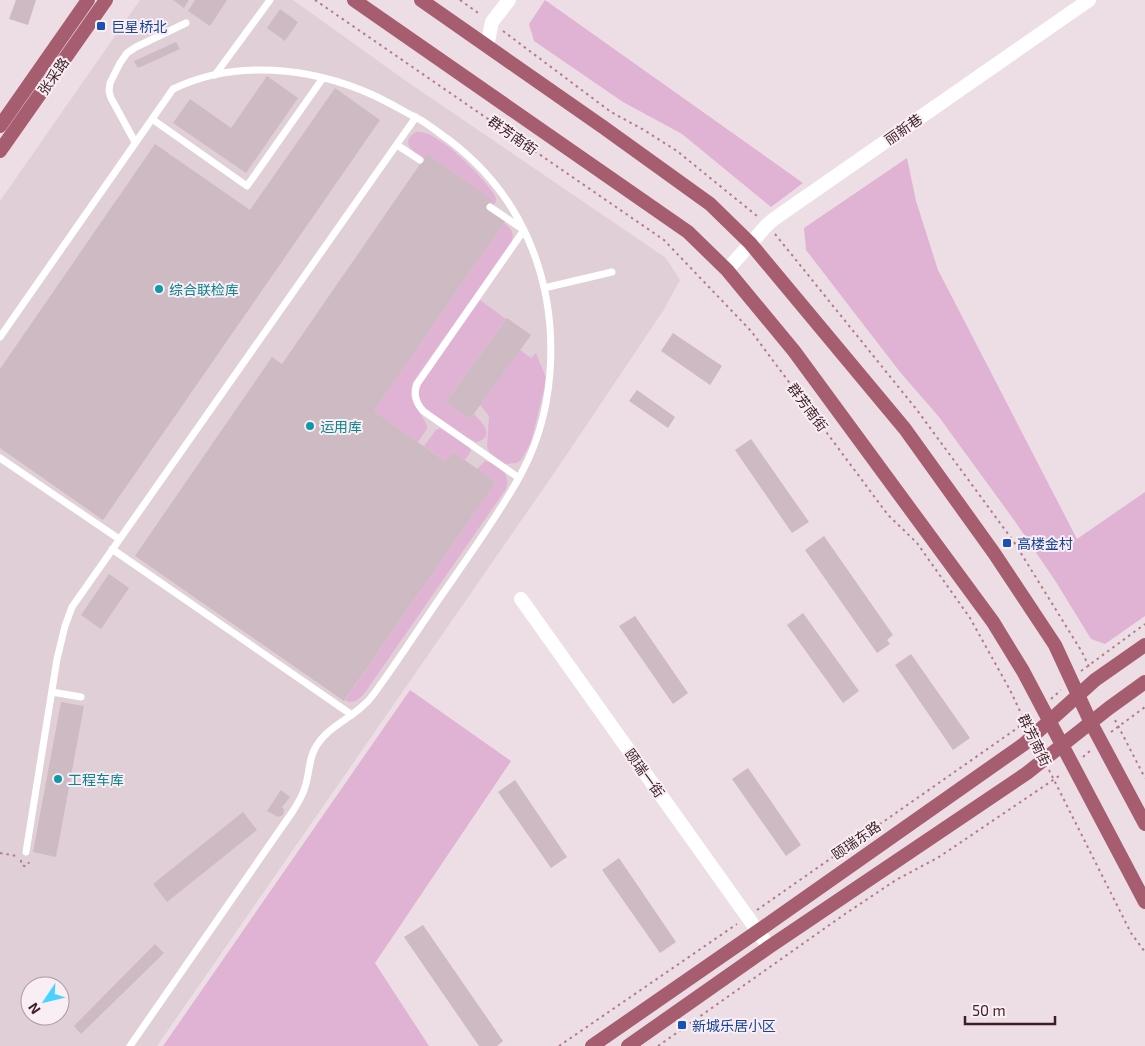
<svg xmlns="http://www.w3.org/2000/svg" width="1145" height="1046" font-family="'Exo 2','Noto Sans SC',sans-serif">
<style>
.built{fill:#e0cfd6;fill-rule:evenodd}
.green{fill:#e0b3d4}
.building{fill:#cdbac2}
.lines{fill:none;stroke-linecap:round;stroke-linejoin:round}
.path{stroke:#b37a8c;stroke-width:2;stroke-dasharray:2.5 4;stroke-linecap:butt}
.service{stroke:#fff;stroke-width:7}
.minor{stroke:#fff;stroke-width:14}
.tertiary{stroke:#fff;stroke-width:14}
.primary{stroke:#a75d70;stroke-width:14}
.transit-dot{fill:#1a4fb4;stroke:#f8eef3;stroke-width:2}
.culture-dot{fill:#0f9aa8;stroke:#f8eef3;stroke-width:2}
.labels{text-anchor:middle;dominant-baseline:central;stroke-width:4;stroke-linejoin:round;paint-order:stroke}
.transit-label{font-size:14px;fill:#164399;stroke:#f8eef3;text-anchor:start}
.street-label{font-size:14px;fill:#3d1d26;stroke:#f8eef3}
.culture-label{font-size:14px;fill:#0d838f;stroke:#f8eef3;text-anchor:start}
</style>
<rect width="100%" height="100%" fill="#ecdee4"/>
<path class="built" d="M140,0H293L406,81L666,258L680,280L663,311L559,466L157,1046H0V201ZM30,986H60V1016H30Z"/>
<path class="green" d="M545,0L803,183L771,207L682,134L623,102L534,41L529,24Z
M416,132C437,129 483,177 494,194C497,199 497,203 492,206L490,205L493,200L428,155L424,159C413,152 399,142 416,132Z
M907,158L916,201L938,270L1077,539L1145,492V616L1105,644L1091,639L1056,582L1014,520L939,417L900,372L806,250L804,228Z
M504,223C512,228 515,234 511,243L413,382C406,404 421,408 427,426V429L418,442L374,411Z
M480,300L506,319L446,402L470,419L474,414C482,422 496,436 477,442C466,439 425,411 420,401C417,393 420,386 424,379Z
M520,350L531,358L536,353L546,378L544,389L531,442L521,460L516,463L505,464L494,457L490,453L487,447L489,416L480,405Z
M440,428L470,448L471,451L465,460L453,452L446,462L424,446L436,430Z
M485,461C498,463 512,475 506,489L366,691C360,698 354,706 345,700L496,482L477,469Z
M410,690L511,761L375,963L429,1046H163Z"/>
<path class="building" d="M16,0H36L28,25L9,19Z
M173,0H189L184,8Z
M195,0H227L210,26L188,11Z
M280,9L298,22L285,41L267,28Z
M176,42L180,49L138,68L134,61Z
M267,76L298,98L246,173L173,123L190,99L231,128Z
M335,88L380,120L103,520L0,448V369L155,144L250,210Z
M427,154L493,200L488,208L506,220L374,411L446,462L453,452L496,482L344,701L135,556L272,357L282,364Z
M507,318L531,335L470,419L446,402Z
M673,333L722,366L710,385L661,351Z
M637,390L675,417L668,428L629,401Z
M751,439L809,522L792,533L735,450Z
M824,536L893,635L887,640L890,644L877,653L805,550Z
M109,574L129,588L101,629L81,615Z
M803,613L859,691L843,703L787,625Z
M635,616L688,693L673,704L619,626Z
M911,654L970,738L953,750L895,665Z
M61,702L84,706L56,857L33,852Z
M748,768L801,845L786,856L732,779Z
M515,780L567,857L551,868L498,792Z
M281,790L290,797L282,807L284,810L283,815L278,817L267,811Z
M243,812L257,830L167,902L153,884Z
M619,858L676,942L660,953L602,870Z
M423,925L503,1041L497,1046H479L404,937Z
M155,944L164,953L81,1034L74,1026Z"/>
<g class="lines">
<path class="path" d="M315,0L664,240L751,331L888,515L917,543L970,618L1010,690L1027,726
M460,0L481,15
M503,31L611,112L644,130L677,151L757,216
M775,234L917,410L1014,542L1082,652L1090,669
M1081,671L1145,624
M1051,699L1061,690
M1115,720L1145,778
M1111,732L1145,707
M1083,757L1091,750
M1049,770L1131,933L1145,952
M0,853L17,856
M21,860V864L24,866L28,865L29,862
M757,910L1016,729L1033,715
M559,1046L737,924
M658,1046L845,914L896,880L939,857L1062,774"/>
<path class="service" d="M215,75L270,0
M152,119L247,186L323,78
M135,142L111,98L109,91L110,83L120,63L127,53L136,47L186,23
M397,145L420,160
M490,207L524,230L417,384C413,394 416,403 423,411L519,478
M544,288L612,272
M0,337L173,89C235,59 311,67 373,95C386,101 398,108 411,115C421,119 430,126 438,132C477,159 509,195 528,239C560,311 559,404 521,474C501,511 476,545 453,579C426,617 401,657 373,695C358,716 330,724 317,745C308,758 310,773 305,787C303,795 298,803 293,811L130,1046
M0,458L119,539
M112,549L352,715
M52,692L81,697
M26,852L57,659L65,626L72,607L416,117"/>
<path class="minor" d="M521,599L769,947"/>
<path class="tertiary" d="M487,46L492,22L509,0
M727,270L767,225L774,219L1089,0"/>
<path class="primary" d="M354,0L688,232L727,270L794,351L993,622L1023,671L1145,902
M421,0L603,127L710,204L750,243L905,429L994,553L1055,645L1091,723L1145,824
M0,126L88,0
M0,151L106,0
M592,1046L758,931L1024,744L1095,680L1145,645
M628,1046L769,947L1027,773L1109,708L1145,682"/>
</g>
<g class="transit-dot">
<rect x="96" y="21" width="10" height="10" rx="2.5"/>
<rect x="1002" y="538" width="10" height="10" rx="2.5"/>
<rect x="677" y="1020" width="10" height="10" rx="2.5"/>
</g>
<g class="culture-dot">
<circle cx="159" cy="289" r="5"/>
<circle cx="310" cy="426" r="5"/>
<circle cx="58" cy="779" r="5"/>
</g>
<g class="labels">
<g class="transit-label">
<text x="111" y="26">巨星桥北</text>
<text x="1017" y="543">高楼金村</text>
<text x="692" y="1025">新城乐居小区</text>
</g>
<g class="street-label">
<text transform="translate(53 76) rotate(-55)">张采路</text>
<text transform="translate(903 129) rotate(-35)">丽新巷</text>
<text transform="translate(513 135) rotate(35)">群芳南街</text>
<text transform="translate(808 407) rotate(53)">群芳南街</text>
<text transform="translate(1035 740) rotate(64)">群芳南街</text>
<text transform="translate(645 773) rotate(54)">颐瑞一街</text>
<text transform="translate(856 840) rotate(-35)">颐瑞东路</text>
</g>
<g class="culture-label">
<text x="169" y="289">综合联检库</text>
<text x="320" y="426">运用库</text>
<text x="68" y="779">工程车库</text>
</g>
</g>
<g transform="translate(45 1001) rotate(235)"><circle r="24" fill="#f8eef3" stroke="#ad9aa1"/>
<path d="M0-4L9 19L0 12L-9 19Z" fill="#48d3ff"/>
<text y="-8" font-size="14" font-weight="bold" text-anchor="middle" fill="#3d1d26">N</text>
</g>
<path d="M965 1016v8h90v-8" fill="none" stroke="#3d1d26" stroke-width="2.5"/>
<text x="972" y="1016" font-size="15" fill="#3d1d26" stroke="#f8eef3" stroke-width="4" paint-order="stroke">50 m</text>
</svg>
